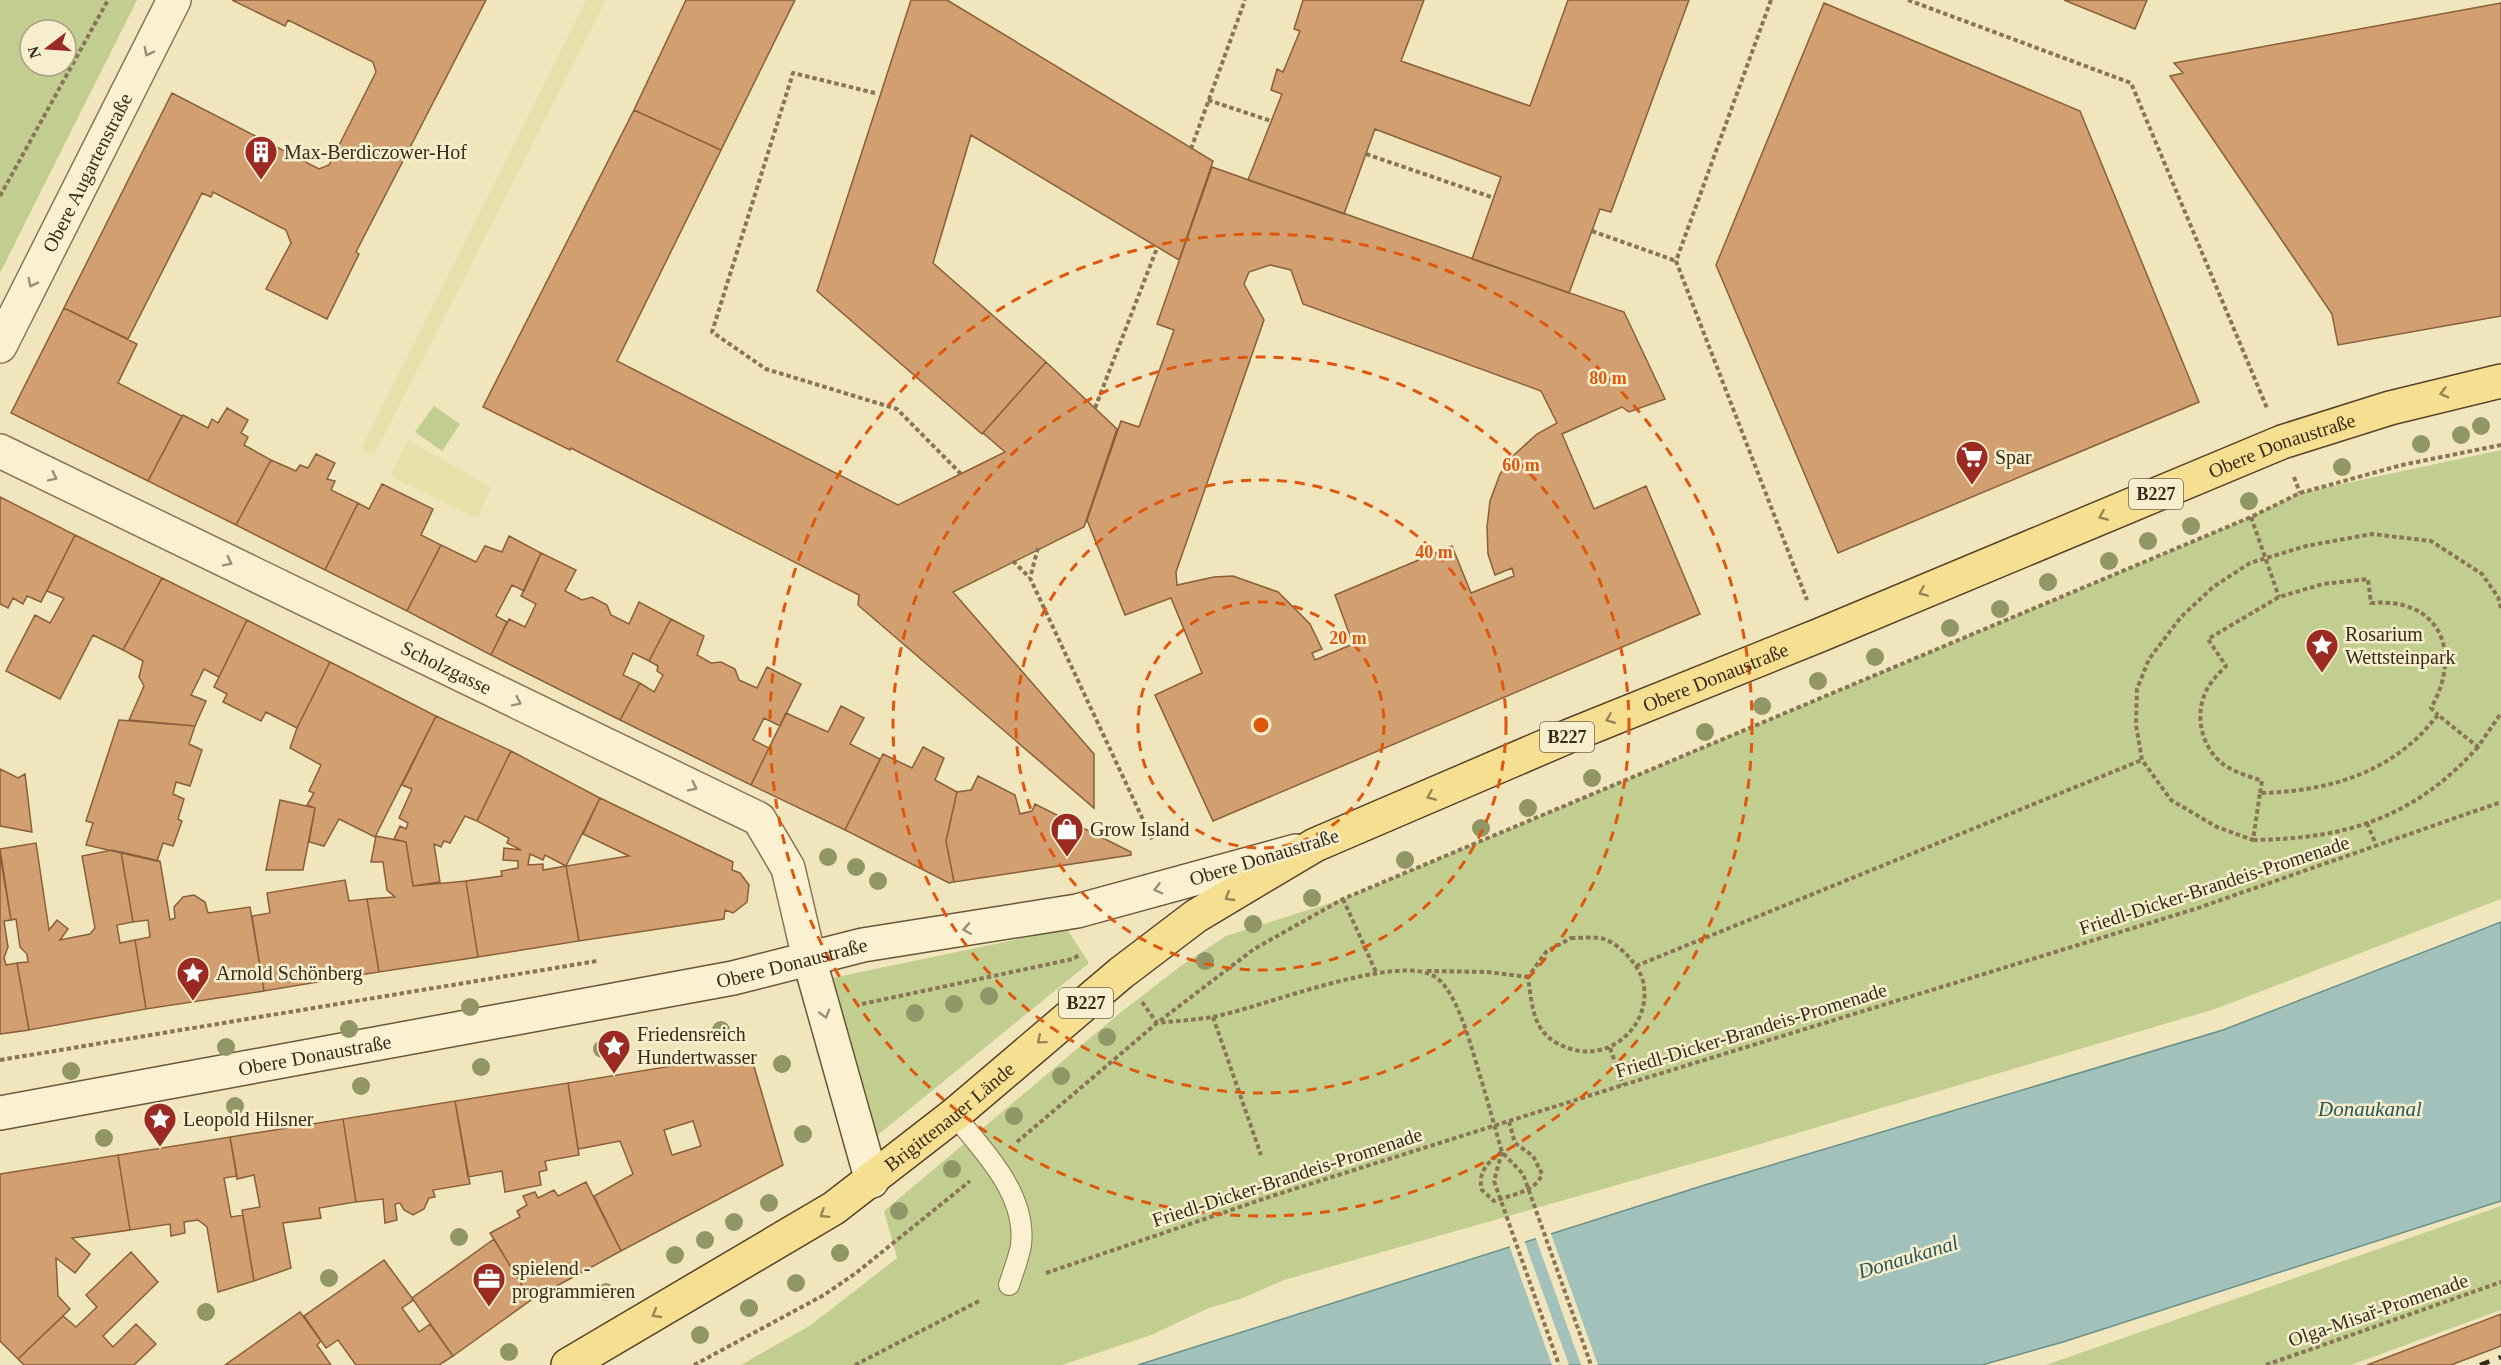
<svg xmlns="http://www.w3.org/2000/svg" width="2501" height="1365" font-family="'Times New Roman',serif">
<style>
.farmland{fill:#e6e1aa}
.green{fill:#c2ce90;fill-rule:evenodd}
.water{fill:#a1c1ba;stroke:#688f88;stroke-width:1.5}
.pier{fill:#f0e5bd}
.building{fill:#d19f70;stroke:#895f3a;stroke-width:1.5;fill-rule:evenodd}
.lines{fill:none;stroke-linecap:round;stroke-linejoin:round}
.service-casing{stroke:#897455;stroke-width:22}
.minor-casing{stroke:#897455;stroke-width:36}
.secondary-casing{stroke:#6a5539;stroke-width:36}
.primary-casing{stroke:#56422a;stroke-width:36}
.path{stroke:#897455;stroke-width:4;stroke-dasharray:4.5 3;stroke-linecap:butt}
.service{stroke:#fbf1d0;stroke-width:20}
.minor{stroke:#fbf1d0;stroke-width:33}
.secondary{stroke:#fbf1d0;stroke-width:33}
.primary{stroke:#f7df91;stroke-width:33}
.rail{stroke:#372b1b;stroke-width:4.5;stroke-dasharray:10 10;stroke-linecap:butt}
.path-bridge{stroke:#897455;stroke-width:4;stroke-dasharray:4.5 3;stroke-linecap:butt}
.tree{fill:#919667}
.oneway{stroke:#998e76}
.oneway2{stroke:#978556}
.ring{fill:none;stroke:#df570d;stroke-width:3;stroke-dasharray:10 8}
.labels{text-anchor:middle;dominant-baseline:central;stroke-width:5;stroke-linejoin:round;paint-order:stroke}
.shield{fill:#f7eecd;stroke:#716650;stroke-width:1.5}
.shield-label{font-size:18px;font-weight:bold;fill:#372b1b}
.poi-label{font-size:20px;fill:#372b1b;stroke:#f7eecd;text-anchor:start}
.street-label{font-size:20px;fill:#372b1b;stroke:#f7eecd}
.water-label{font-size:21px;font-style:italic;fill:#295758;stroke:#f7eecd}
.centre{fill:#df570d;stroke:#f7eecd;stroke-width:3}
.ring-label{font-size:18px;text-anchor:middle;font-weight:bold;fill:#df570d;stroke:#f7eecd;stroke-width:5;stroke-linejoin:round;paint-order:stroke}
</style>
<rect width="100%" height="100%" fill="#f0e5bd"/>
<path class="farmland" d="M586,0H606L374,455L361,449Z
M408,440L491,487L478,519L390,476Z"/>
<path class="green" d="M0,0H137L0,273ZM30,30H66V66H30Z
M434,406L460,424L442,451L415,432Z
M2501,450V899L2215,1009L1750,1147L1284,1280L1243,1298L1209,1308L1151,1335L1062,1365H741L811,1325L897,1258L884,1211L1120,1013L1182,965L1226,936L1343,899L2251,517L2300,493Z
M1067,929L1089,963L874,1138L827,979Z
M2501,1206V1310L2351,1365H2046Z"/>
<path class="water" d="M2501,922V1201L2063,1342L1982,1365H1138L1708,1184L2223,1030Z"/>
<path class="pier" d="M1550,1231L1598,1365H1581L1535,1236Z
M1524,1240L1569,1365H1552L1509,1245Z"/>
<path class="building" d="M232,0H486L356,252L359,254L327,319L266,289L291,243L286,230L213,192L211,197L202,193L128,339L64,308L172,93L319,169L329,165L376,72L373,62L288,20L285,26Z
M686,0H795L721,150L634,110Z
M911,0H947L1213,161L1179,260L971,135L933,263L1046,362L982,434L817,291Z
M1303,0H1424L1401,61L1530,106L1568,0H1689L1611,212L1600,209L1569,293L1472,259L1501,177L1375,129L1344,214L1248,180L1282,94L1271,90L1277,69L1283,72L1300,31L1294,29Z
M2064,0H2147L2135,29Z
M1824,3L2080,111L2199,402L1838,553L1716,265Z
M2501,3V316L2338,345L2332,314L2170,76L2183,73L2174,63Z
M634,110L721,150L617,361L898,505L1005,452L983,433L1046,362L1117,429L1084,527L953,592L1094,754V808L858,605L859,595L571,448L570,450L483,407Z
M1212,167L1624,312L1665,399L1629,412L1622,407L1562,434L1594,509L1646,486L1700,614L1213,821L1155,695L1202,673L1171,598L1125,615L1087,520L1121,421L1139,427L1174,330L1157,324ZM1270,265L1291,270L1303,304L1541,391L1557,423L1537,434L1514,455L1500,474L1490,501L1487,527L1488,554L1495,575L1512,568L1514,576L1471,593L1452,546L1335,595L1353,644L1315,660L1312,653L1322,649L1310,624L1278,592L1233,576L1214,577L1177,585L1176,572L1264,320L1244,284L1249,272Z
M64,308L137,344L118,383L182,416L148,481L11,413Z
M227,408L248,420L241,433L248,437L244,445L271,460L236,525L148,481L183,415L208,428L212,419L218,423Z
M316,454L335,463L327,479L335,481L331,490L358,503L325,570L236,525L271,460L296,471L300,465L308,468Z
M382,484L433,509L421,535L441,545L407,611L325,570L358,503L369,509Z
M0,497L75,535L41,602L27,596L23,604L13,598L8,608L0,604Z
M75,535L162,578L123,650L93,635L60,699L6,671L35,615L50,623L64,598L47,591Z
M509,536L541,553L524,591L512,585L496,616L507,622L491,655L407,611L441,545L476,562L485,546L502,552Z
M541,553L576,570L565,591L582,600L592,597L607,605L611,615L629,624L639,602L671,619L649,661L633,653L623,675L640,683L620,720L491,655L509,619L525,627L536,604L521,596Z
M162,578L247,620L219,677L204,669L191,695L206,701L195,726L129,720L144,686L139,677L143,661L123,650Z
M671,619L704,636L697,655L711,663L721,662L735,669L739,680L757,688L767,667L801,684L780,726L764,718L753,740L769,748L751,785L620,720L640,683L654,692L663,675L657,671L658,666L649,661Z
M247,620L330,662L297,728L266,712L261,721L223,702L227,694L214,687Z
M330,662L436,716L375,837L339,819L324,846L309,842L315,808L307,805L314,793L309,791L321,765L290,748L297,728Z
M841,706L864,718L850,744L880,759L845,830L751,785L786,713L828,732Z
M436,716L511,751L477,821L465,816L450,843L444,841L441,847L434,844L440,882L413,886L406,842L394,839L400,826L406,829L408,823L399,818L412,789L402,785Z
M119,720L195,726L189,744L202,750L190,786L176,782L173,794L184,799L178,819L182,821L173,846L163,843L157,861L86,845L93,823L86,821Z
M923,747L944,758L935,780L957,792L946,841L954,882L949,883L845,830L883,754L912,768Z
M511,751L600,798L566,866L579,941L478,957L466,881L502,876L501,871L518,868V861L503,860L504,848L521,850L507,843L509,838L477,821ZM530,854L543,860L545,855L566,866L543,870V864L528,865Z
M0,769L18,778L25,774L32,832L0,826Z
M978,776L1015,795L1020,814L1032,811L1035,804L1131,852V855L954,882L946,841L957,792L971,790Z
M600,798L733,862L732,870L740,873L749,885L747,902L733,913L725,910L724,919L579,941L566,866L629,856L583,834Z
M280,800L315,808L303,870H266Z
M376,836L406,842L413,886L466,881L478,957L379,972L367,899L395,897L387,890L383,862H371Z
M36,843L49,930L57,920L68,929L60,940L90,934L95,928L82,856L112,850L121,852L133,922L117,925L120,943L135,940L146,1009L29,1030L17,963L28,962L27,954L20,947L16,919L11,920L0,849Z
M121,852L160,861L170,920L175,918L174,907L183,897L194,895L205,902L208,913L250,907L264,991L146,1009L135,940L150,937L148,920L133,922Z
M0,855L11,920L4,921L8,947L4,958L6,965L17,963L29,1030L0,1034Z
M345,880L349,901L367,899L379,972L264,991L252,916L270,913L267,893Z
M750,1053L783,1165L621,1251L594,1196L633,1174L620,1141L578,1149L568,1083ZM693,1121L701,1146L672,1155L664,1130Z
M568,1083L579,1155L545,1161L547,1170L539,1172L541,1185L505,1192L502,1171L468,1177L455,1101Z
M455,1101L470,1184L433,1190L435,1197L429,1198L424,1209L413,1215L404,1210L400,1203L395,1204L397,1220L385,1223L383,1199L356,1202L343,1119Z
M343,1119L356,1202L319,1208L321,1218L283,1223L291,1268L254,1281L242,1210L260,1207L254,1175L237,1179L230,1137Z
M230,1137L237,1176L224,1178L231,1217L243,1215L254,1281L218,1292L207,1227L198,1220L184,1222L185,1233L171,1236L170,1224L130,1230L118,1155Z
M118,1155L130,1230L72,1238L90,1254L75,1273L56,1258L58,1296L70,1309L18,1359L0,1341V1174Z
M586,1182L621,1251L531,1300L490,1233L520,1217L517,1211L527,1205L523,1196L535,1192L538,1198L554,1190L558,1196Z
M494,1239L531,1300L453,1356L412,1298Z
M131,1252L158,1282L103,1336L113,1347L136,1324L156,1344L134,1365H24L18,1359L63,1316L76,1327L97,1307L86,1295Z
M384,1260L412,1298V1301L402,1308L419,1332L430,1324L453,1356L439,1365H356L338,1340L326,1348L304,1316Z
M300,1312L321,1341L317,1345L331,1365H225Z
M2501,1314V1346L2451,1365H2367Z"/>
<g class="lines">
<g class="service-casing">
<path id="service" d="M954,1115C983,1150 1027,1194 1021,1245C1019,1258 1013,1272 1009,1285"/>
</g>
<g class="minor-casing">
<g id="minor">
<path id="s1" d="M0,346L174,0"/>
<path id="s2" d="M0,451L759,819L788,868L809,958"/>
</g>
</g>
<g class="secondary-casing">
<g id="secondary">
<path d="M809,958L872,1181"/>
<path id="s3" d="M0,1113L733,978L863,945L1077,911L1296,851"/>
</g>
</g>
<g class="primary-casing">
<g id="primary">
<path id="s4" d="M568,1365L834,1208L954,1115L1121,973L1196,916L1315,845L1569,736L1820,635L2282,442L2390,408L2501,381"/>
</g>
</g>
<path class="path" d="M1771,0L1676,261L1807,600
M1908,0L2131,83L2267,408
M875,93L793,73L712,332L766,369L897,409L961,474
M1208,100L1271,121
M1191,149L1245,0
M1366,154L1494,198
M0,196L108,0
M1592,231L1676,261
M1095,408L1157,248
M2294,477L2300,493
M2251,517L2279,597
M1038,548L1030,578L1153,841
M1013,561L1029,577
M2501,608L2498,597L2482,574L2431,541L2372,534L2306,546L2250,563L2213,587L2181,617L2149,659L2137,689L2136,725L2142,760L2171,800L2217,827L2253,840L2260,793C2312,792 2368,780 2409,745C2420,737 2429,725 2438,715L2478,747L2501,713
M2260,793L2262,781C2252,777 2240,774 2231,769C2205,756 2194,722 2204,696C2208,684 2217,675 2226,666L2208,639L2279,597L2323,584L2368,579L2371,603C2440,597 2463,652 2431,708L2438,715
M2367,823L2377,847
M2253,840C2346,839 2414,818 2478,747
M1343,899L1376,972
M1571,938C1580,938 1590,937 1599,938C1609,939 1619,947 1626,954C1633,962 1640,970 1643,981C1653,1023 1612,1062 1571,1049C1533,1037 1533,1012 1528,977L1546,952Z
M1636,966L2142,760
M1427,971L1488,972L1528,977
M1142,1002L1157,1023C1175,1021 1194,1020 1212,1017C1259,1009 1401,950 1437,978C1460,996 1473,1055 1482,1082
M862,1004L1073,959L1079,955
M1213,1017L1261,1155
M1610,1048L1623,1085
M0,1060L597,961
M1017,1142L1157,1023L1254,949L1343,899L2251,517L2300,493L2402,465L2501,445
M1502,1152C1489,1161 1477,1172 1482,1190L1494,1201C1510,1195 1536,1192 1542,1174L1533,1156L1515,1143L1509,1122
M1046,1273L1275,1195L1623,1085L2195,909L2501,802
M694,1365L824,1295L856,1273L970,1181
M855,1365L981,1300
M2266,1365L2501,1282"/>
<use href="#service" class="service"/>
<use href="#minor" class="minor"/>
<use href="#secondary" class="secondary"/>
<use href="#primary" class="primary"/>
<path class="rail" d="M2480,1365L2501,1357"/>
<path class="path-bridge" d="M1482,1082L1502,1152L1523,1174L1591,1365
M1502,1152L1494,1181L1559,1365"/>
</g>
<g class="tree">
<circle cx="2481" cy="426" r="9"/>
<circle cx="2461" cy="435" r="9"/>
<circle cx="2421" cy="444" r="9"/>
<circle cx="2342" cy="467" r="9"/>
<circle cx="2249" cy="501" r="9"/>
<circle cx="2191" cy="526" r="9"/>
<circle cx="2148" cy="541" r="9"/>
<circle cx="2109" cy="561" r="9"/>
<circle cx="2048" cy="582" r="9"/>
<circle cx="2000" cy="609" r="9"/>
<circle cx="1950" cy="628" r="9"/>
<circle cx="1875" cy="657" r="9"/>
<circle cx="1818" cy="681" r="9"/>
<circle cx="1762" cy="706" r="9"/>
<circle cx="1705" cy="732" r="9"/>
<circle cx="1592" cy="778" r="9"/>
<circle cx="1528" cy="808" r="9"/>
<circle cx="1481" cy="828" r="9"/>
<circle cx="828" cy="857" r="9"/>
<circle cx="1405" cy="860" r="9"/>
<circle cx="856" cy="867" r="9"/>
<circle cx="878" cy="881" r="9"/>
<circle cx="1312" cy="898" r="9"/>
<circle cx="1253" cy="924" r="9"/>
<circle cx="1205" cy="961" r="9"/>
<circle cx="989" cy="996" r="9"/>
<circle cx="954" cy="1004" r="9"/>
<circle cx="470" cy="1007" r="9"/>
<circle cx="915" cy="1013" r="9"/>
<circle cx="349" cy="1029" r="9"/>
<circle cx="721" cy="1030" r="9"/>
<circle cx="1107" cy="1037" r="9"/>
<circle cx="226" cy="1047" r="9"/>
<circle cx="602" cy="1049" r="9"/>
<circle cx="782" cy="1064" r="9"/>
<circle cx="481" cy="1067" r="9"/>
<circle cx="71" cy="1071" r="9"/>
<circle cx="1061" cy="1076" r="9"/>
<circle cx="361" cy="1086" r="9"/>
<circle cx="235" cy="1106" r="9"/>
<circle cx="1014" cy="1116" r="9"/>
<circle cx="803" cy="1134" r="9"/>
<circle cx="104" cy="1138" r="9"/>
<circle cx="952" cy="1169" r="9"/>
<circle cx="769" cy="1203" r="9"/>
<circle cx="899" cy="1211" r="9"/>
<circle cx="734" cy="1222" r="9"/>
<circle cx="459" cy="1237" r="9"/>
<circle cx="705" cy="1240" r="9"/>
<circle cx="840" cy="1253" r="9"/>
<circle cx="675" cy="1255" r="9"/>
<circle cx="329" cy="1278" r="9"/>
<circle cx="796" cy="1283" r="9"/>
<circle cx="606" cy="1292" r="9"/>
<circle cx="749" cy="1308" r="9"/>
<circle cx="206" cy="1312" r="9"/>
<circle cx="700" cy="1335" r="9"/>
<circle cx="509" cy="1352" r="9"/>
</g>
<defs><path id="oneway-chevron" d="M-2-3.5L2.5 0L-2 3.5" fill="none" stroke-width="1.6" stroke-linecap="round" stroke-linejoin="round" transform="scale(1.5)"/></defs>
<g class="oneway">
<use href="#oneway-chevron" transform="translate(148 52) rotate(117)"/>
<use href="#oneway-chevron" transform="translate(32 283) rotate(117)"/>
<use href="#oneway-chevron" transform="translate(53 477) rotate(26)"/>
<use href="#oneway-chevron" transform="translate(228 562) rotate(26)"/>
<use href="#oneway-chevron" transform="translate(517 702) rotate(26)"/>
<use href="#oneway-chevron" transform="translate(693 787) rotate(26)"/>
<use href="#oneway-chevron" transform="translate(1158 889) rotate(165)"/>
<use href="#oneway-chevron" transform="translate(967 929) rotate(171)"/>
<use href="#oneway-chevron" transform="translate(825 1014) rotate(74)"/>
</g>
<g class="oneway2">
<use href="#oneway-chevron" transform="translate(2444 393) rotate(165)"/>
<use href="#oneway-chevron" transform="translate(2103 516) rotate(157)"/>
<use href="#oneway-chevron" transform="translate(1923 592) rotate(157)"/>
<use href="#oneway-chevron" transform="translate(1610 719) rotate(158)"/>
<use href="#oneway-chevron" transform="translate(1431 796) rotate(157)"/>
<use href="#oneway-chevron" transform="translate(1229 897) rotate(149)"/>
<use href="#oneway-chevron" transform="translate(1041 1040) rotate(140)"/>
<use href="#oneway-chevron" transform="translate(824 1214) rotate(148)"/>
<use href="#oneway-chevron" transform="translate(656 1314) rotate(150)"/>
</g>
<g class="ring">
<circle cx="1261" cy="725" r="123"/>
<circle cx="1261" cy="725" r="245"/>
<circle cx="1261" cy="725" r="368"/>
<circle cx="1261" cy="725" r="491"/>
</g>
<defs>
<g id="building-pin" transform="scale(1.725)"><path d="M0 17L-7.5 6A9.5 9.5 0 1 1 7.5 6Z" fill="#9b2a22" stroke="#f7eecd"/><path d="M-4-6H4V6H1V3H-1V6H-4ZM-2.5-4.3h1.7v1.8h-1.7ZM.8-4.3h1.7v1.8H.8ZM-2.5-1h1.7V.8h-1.7ZM.8-1h1.7V.8H.8Z" fill="#fff"/></g>
<g id="supermarket-pin" transform="scale(1.725)"><path d="M0 17L-7.5 6A9.5 9.5 0 1 1 7.5 6Z" fill="#9b2a22" stroke="#f7eecd"/><path d="M-6-5.5h2.5l.6 2H6L4.5 2H-2.5L-4.4-4H-6ZM-1.5 3.2a1.3 1.3 0 1 0 .1 0ZM3 3.2a1.3 1.3 0 1 0 .1 0Z" fill="#fff"/></g>
<g id="sight-pin" transform="scale(1.725)"><path d="M0 17L-7.5 6A9.5 9.5 0 1 1 7.5 6Z" fill="#9b2a22" stroke="#f7eecd"/><path d="M0-6L1.8-2.2L6-1.7L2.9 1.2L3.7 5.4L0 3.3L-3.7 5.4L-2.9 1.2L-6-1.7L-1.8-2.2Z" fill="#fff"/></g>
<g id="shop-pin" transform="scale(1.725)"><path d="M0 17L-7.5 6A9.5 9.5 0 1 1 7.5 6Z" fill="#9b2a22" stroke="#f7eecd"/><path d="M-5-2.5h2.3a2.7 3.5 0 0 1 5.4 0H5L5.5 6h-11ZM-1.5-2.5h3a1.5 2.3 0 0 0-3 0Z" fill="#fff"/></g>
<g id="office-pin" transform="scale(1.725)"><path d="M0 17L-7.5 6A9.5 9.5 0 1 1 7.5 6Z" fill="#9b2a22" stroke="#f7eecd"/><path d="M-6-3h4V-5.5h4V-3h4V5H-6ZM-1-4.5V-3h2v-1.5ZM-6 0V1H6V0Z" fill="#fff"/></g>
</defs>
<g fill-rule="evenodd">
<use href="#building-pin" x="261" y="152"/>
<use href="#supermarket-pin" x="1972" y="457"/>
<use href="#sight-pin" x="2322" y="645"/>
<use href="#shop-pin" x="1067" y="829"/>
<use href="#sight-pin" x="193" y="973"/>
<use href="#sight-pin" x="614" y="1046"/>
<use href="#sight-pin" x="160" y="1119"/>
<use href="#office-pin" x="489" y="1279"/>
</g>
<g class="labels">
<g class="shield">
<rect x="2129" y="479" width="54" height="30" rx="4.5"/>
<rect x="1540" y="722" width="54" height="30" rx="4.5"/>
<rect x="1059" y="988" width="54" height="30" rx="4.5"/>
</g>
<g class="shield-label">
<text x="2156" y="494">B227</text>
<text x="1567" y="737">B227</text>
<text x="1086" y="1003">B227</text>
</g>
<g class="poi-label">
<text x="284" y="152">Max-Berdiczower-Hof</text>
<text x="1995" y="457">Spar</text>
<text x="2345" y="634">Rosarium<tspan x="2345" dy="23">Wettsteinpark</tspan></text>
<text x="1090" y="829">Grow Island</text>
<text x="216" y="973">Arnold Schönberg</text>
<text x="637" y="1034">Friedensreich<tspan x="637" dy="23">Hundertwasser</tspan></text>
<text x="183" y="1119">Leopold Hilsner</text>
<text x="512" y="1268">spielend -<tspan x="512" dy="23">programmieren</tspan></text>
</g>
<g class="street-label">
<text stroke="none"><textPath href="#s1" startOffset="194">Obere Augartenstraße</textPath></text>
<text stroke="none"><textPath href="#s4" startOffset="1959">Obere Donaustraße</textPath></text>
<text stroke="none"><textPath href="#s2" startOffset="496">Scholzgasse</textPath></text>
<text stroke="none"><textPath href="#s4" startOffset="1347">Obere Donaustraße</textPath></text>
<text transform="translate(1264 857) rotate(-17)">Obere Donaustraße</text>
<text transform="translate(2214 885) rotate(-18)">Friedl-Dicker-Brandeis-Promenade</text>
<text stroke="none"><textPath href="#s3" startOffset="806">Obere Donaustraße</textPath></text>
<text transform="translate(1751 1030) rotate(-17)">Friedl-Dicker-Brandeis-Promenade</text>
<text stroke="none"><textPath href="#s3" startOffset="320">Obere Donaustraße</textPath></text>
<text stroke="none"><textPath href="#s4" startOffset="456">Brigittenauer Lände</textPath></text>
<text transform="translate(1287 1177) rotate(-18)">Friedl-Dicker-Brandeis-Promenade</text>
<text transform="translate(2378 1310) rotate(-19)">Olga-Misař-Promenade</text>
</g>
<g class="water-label">
<text x="2370" y="1109">Donaukanal</text>
<text transform="translate(1908 1257) rotate(-17)">Donaukanal</text>
</g>
</g>
<circle cx="1261" cy="725" r="9" class="centre"/>
<g class="ring-label">
<text x="1608" y="384">80 m</text>
<text x="1521" y="471">60 m</text>
<text x="1434" y="558">40 m</text>
<text x="1348" y="644">20 m</text>
</g>
<g transform="translate(48 48) rotate(253)"><circle r="28" fill="#f7eecd" stroke="#aaa086" stroke-width="1.5"/>
<path d="M0-4.5L10 22L0 15L-10 22Z" fill="#9b2a22"/>
<text y="-9" font-size="16" font-weight="bold" text-anchor="middle" fill="#372b1b">N</text>
</g>
</svg>
